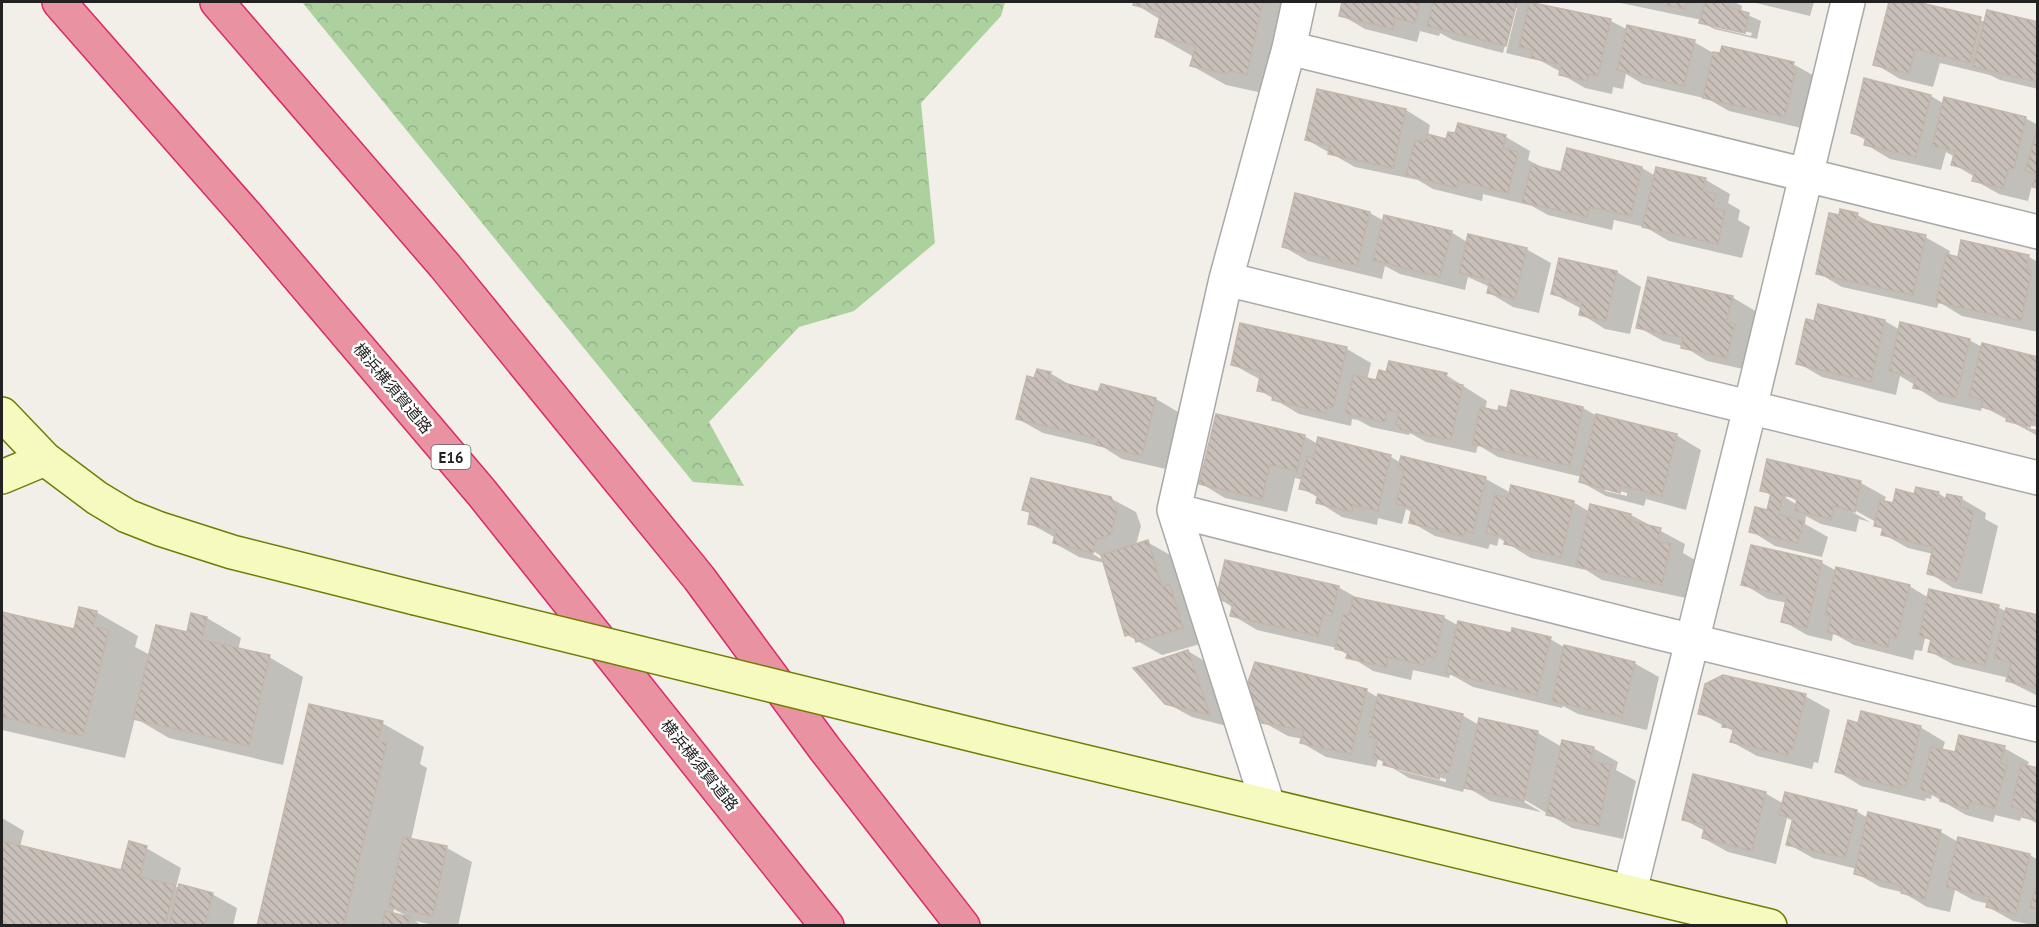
<svg xmlns="http://www.w3.org/2000/svg" width="2039" height="927" font-family="'PT Sans','Noto Sans JP',sans-serif">
<style>
.forest{fill:url(#forest-crowns)}
.shadow{fill:#0003;fill-rule:evenodd}
.building{fill:url(#building-back-hatch);stroke:#c4b6ab;stroke-width:1.5}
.lines{fill:none;stroke-linecap:round;stroke-linejoin:round}
.street-casing{stroke:#a9a9a9;stroke-width:36}
.secondary-casing{stroke:#707d05;stroke-width:36}
.highway-casing{stroke:#dc2a67;stroke-width:36}
.street{stroke:#fff;stroke-width:33}
.secondary{stroke:#f7fabf;stroke-width:33}
.highway{stroke:#e892a2;stroke-width:33}
.secondary-bridge-casing{stroke:#707d05;stroke-width:36;stroke-linecap:butt}
.secondary-bridge{stroke:#f7fabf;stroke-width:33}
.labels{text-anchor:middle;dominant-baseline:central;stroke-width:5;stroke-linejoin:round;paint-order:stroke}
.shield{fill:#fff;stroke:#646464;stroke-width:1.5}
.shield-label{font-size:15px;font-weight:bold;fill:#222}
.street-label{font-size:16px;fill:#222;stroke:#fff}
</style>
<defs>
<pattern id="forest-crowns" width="20" height="18" patternUnits="userSpaceOnUse" patternTransform="scale(1.5)"><rect width="20" height="18" fill="#add19e"/><path d="M2 6a3 3 0 1 1 6 0M12 15a3 3 0 1 1 6 0" fill="none" stroke="#95b388"/></pattern>
<pattern id="building-back-hatch" width="6" height="6" patternUnits="userSpaceOnUse" patternTransform="scale(1.5)"><rect width="6" height="6" fill="#c7bfb8"/><path d="M-1 5l2 2M0 0l6 6M5-1l2 2" fill="none" stroke="#aba49e"/></pattern>
</defs>
<rect width="100%" height="100%" fill="#f2efe9"/>
<path class="forest" d="M302,2H1005L1001,16L921,103L935,243L854,311L799,327L709,422L744,486L693,482Z"/>
<path class="shadow" d="M1135,2H1280L1284,4L1263,93L1226,85L1192,66L1194,57L1157,36L1161,20L1135,4Z
M1344,2H1526L1611,21L1628,30L1694,42L1715,54L1793,64L1818,78L1810,130L1729,111L1708,99L1643,84L1626,74L1623,89L1613,87L1612,94L1585,88L1561,74V72L1532,56L1531,59L1506,53L1517,8H1514L1503,53L1453,40L1440,33L1439,36L1420,31L1417,42L1365,29L1341,15Z
M1616,2H1735L1742,6L1741,12L1761,21L1757,39L1714,29L1701,22L1702,20ZM1713,24L1752,33L1751,36L1713,27Z
M1752,2H1814L1810,16Z
M1891,2H1911L1986,22L2038,24V89L2000,80L1990,75L1940,63L1933,87L1900,79L1875,64Z
M1865,80L1931,96L1944,104L2025,118L2038,125V188L2032,185L2028,201L1999,194L1974,180L1975,177L1953,164L1955,157L1946,152L1941,170L1890,159L1865,144L1866,140L1853,133Z
M1406,110L1430,125L1428,136L1447,141L1457,135L1459,125L1506,137L1530,151L1528,160L1542,167V169L1562,174L1642,168L1654,175L1657,168L1706,180L1730,194L1728,203L1740,210L1738,220L1750,227L1742,258L1669,241L1645,227L1614,220L1612,230L1548,215L1532,206L1483,194L1482,201L1433,189L1418,180L1355,167L1307,140Z
M1296,195L1370,213L1384,221L1451,232L1467,242L1526,249L1551,263L1539,313L1513,307L1488,292L1490,287L1468,277L1465,290L1400,274L1385,266L1382,279L1308,261L1284,247Z
M1857,215L1878,226L1925,237L1950,251L1949,256L1959,258L1963,241L2029,257L2038,262V332L1962,316L1939,302L1937,308L1842,287L1818,273L1840,217Z
M1560,259L1617,272L1641,287L1630,334L1605,329L1581,314L1582,309L1552,293Z
M1732,297L1757,312L1752,371L1707,361L1683,346L1663,341L1638,327Z
M1819,305L1885,321L1900,330L1969,340L1982,347L2038,359V427L2024,424L2028,428L2038,430V436L1982,406L1981,411L1939,402L1915,387V385L1900,376L1896,395L1822,377L1798,363L1816,322Z
M1242,325L1347,349L1371,363L1367,380L1377,382L1446,375L1487,401L1485,410L1499,413L1508,410L1512,392L1583,408L1597,416L1676,435L1701,450L1686,510L1646,499L1644,506L1606,496L1581,482L1582,477L1498,457L1478,445L1476,453L1426,442L1410,433L1409,435L1371,427L1358,420L1352,419L1351,426L1299,414L1259,390L1261,380L1232,364ZM1605,487L1627,493V496L1605,491Z
M1050,373L1075,388L1099,394L1102,386L1156,399L1180,413L1166,469L1122,459L1103,447L1043,433L1018,419L1035,379Z
M1304,436L1318,444L1391,457L1401,463L1402,458L1486,479L1511,493L1573,502L1590,512L1591,506L1631,515L1685,544L1683,553L1695,560L1686,598L1602,580L1586,570L1531,558L1499,538L1497,546L1490,544L1488,549L1435,536L1411,522L1413,513L1406,509L1402,524L1378,518L1377,525L1342,517L1318,502L1319,498L1301,488L1303,480L1295,478L1287,512L1225,498L1200,483Z
M1768,461L1861,483L1886,497L1884,502L1894,504L1915,495L1938,493L1947,499H1962L1986,513L1985,519L1998,526L1982,594L1953,588L1929,573L1933,554L1908,548L1883,534L1884,530L1876,525V522L1849,507L1847,509L1870,522L1859,519L1856,532L1821,524L1806,516L1805,524L1828,537L1822,557L1775,546L1751,531L1769,511L1772,496L1762,490ZM1786,495L1804,505L1802,508L1786,498Z
M1110,498L1136,512L1141,526L1136,545L1147,542L1172,556L1207,642L1162,655L1127,635L1105,563L1079,557L1054,543L1056,538L1029,523L1031,514L1024,510ZM1088,548L1103,557V560L1086,550Z
M1752,547L1822,563L1837,571L1909,586L1929,598L1998,607L2007,612L2038,617V696L2008,681L2009,678L1954,665L1929,651L1932,641L1925,638L1922,651L1915,650L1913,660L1854,645L1833,633L1832,641L1807,635L1783,621L1787,603L1768,599L1743,584Z
M1338,587L1359,599L1443,617L1459,626L1550,639L1564,647L1634,663L1659,677L1647,730L1578,714L1563,706L1562,708L1473,687L1450,674L1449,678L1413,670L1411,680L1373,671L1337,648L1257,630L1232,615L1234,608L1218,598Z
M96,612L138,636L135,647L150,655L188,634L207,618L241,638L238,650L269,657L303,677L283,765L169,738L135,718L125,758L2,730V613L75,631Z
M1188,651L1213,666L1234,728L1192,717L1166,703Z
M1367,691L1379,698L1462,715L1479,725L1481,720L1538,733L1562,747L1593,748L1618,762L1616,770L1636,781L1623,839L1572,828L1518,796L1517,798L1541,812L1490,801L1465,786L1463,792L1409,778L1378,759L1376,767L1326,757L1302,743L1303,739L1288,736L1263,722ZM1398,767L1446,779V782L1398,770Z
M1805,696L1830,710L1818,763L1814,762L1812,769L1757,756L1732,742L1735,732L1700,713Z
M382,723L424,747L420,764L427,768L411,840L447,848L472,862L458,926H438L415,921L422,926H258ZM394,909L410,918L393,915Z
M1859,725L1920,727L1945,742L1942,751L1956,754L2004,748L2029,762L2027,767L2038,770V824L2022,815L2020,821L1995,815L1993,822L1966,815L1932,795L1931,799L1926,798L1925,801L1861,786L1837,771Z
M1765,793L1784,804L1856,811L1868,818L1869,814L1941,832L1958,842L2030,855L2038,860V926L2013,921L1988,907L1989,904L1973,900L1955,890L1950,912L1927,907L1902,892L1880,887L1856,873L1857,869L1813,858L1788,844L1793,821L1787,818L1776,864L1728,852L1703,838L1705,831L1683,819Z
M2,818L24,831L20,847L122,872L146,848L181,868L176,887L212,894L237,908L233,926H2Z"/>
<path class="building" d="M1134,2H1263L1247,74L1229,71L1228,74L1190,66L1196,45L1155,37L1161,12L1133,5Z
M1342,2H1420L1415,23L1395,18L1393,29L1339,16Z
M1433,2H1517L1506,46L1427,26Z
M1529,2L1611,19L1598,76L1589,74L1587,81L1559,75L1561,65L1531,58L1533,50L1519,47Z
M1652,2H1686L1685,9Z
M1705,2H1729L1728,7L1749,13L1745,33L1699,23Z
M1889,2H1917L1981,17L1970,63L1915,49L1909,74L1873,65Z
M1987,10L2038,22V82L1973,67Z
M1627,25L1695,40L1684,86L1617,70Z
M1722,46L1794,62L1792,68L1796,69L1785,117L1703,98L1713,52L1720,53Z
M1864,78L1931,95L1916,157L1864,145L1866,137L1851,133Z
M1317,89L1406,109L1393,168L1328,154L1330,146L1305,140Z
M1944,97L2026,117L2014,169L2009,168L2003,188L1972,181L1975,171L1951,165L1955,151L1932,146Z
M1458,123L1506,135L1503,148L1518,152L1508,193L1459,181L1457,188L1406,175L1415,140L1425,142L1427,134L1446,139L1448,132L1455,133Z
M2038,126V188L2032,187L2036,174L2025,171Z
M1567,148L1642,167L1631,216L1589,207L1587,217L1522,202L1531,165L1561,172Z
M1656,167L1706,178L1703,191L1716,194L1713,208L1725,211L1718,244L1642,227Z
M1295,193L1370,212L1357,266L1282,247Z
M1840,209L1858,213L1856,220L1926,235L1913,295L1816,274L1829,213L1839,215Z
M1384,215L1452,231L1440,277L1373,260Z
M1468,234L1527,248L1515,299L1487,293L1490,280L1459,273Z
M1961,240L2029,255L2027,269L2032,271L2021,321L1936,302L1946,254L1958,257Z
M1559,258L1617,271L1606,321L1579,315L1582,302L1551,294Z
M1648,277L1733,296L1726,322L1735,324L1727,358L1681,348L1683,338L1636,328Z
M1818,304L1885,320L1871,382L1796,364L1806,319L1814,321Z
M1900,322L1970,339L1956,398L1913,388L1916,377L1889,371Z
M1240,323L1347,347L1333,408L1328,406L1326,413L1272,400L1274,394L1257,391L1261,372L1231,365Z
M1982,343L2038,357V421L2032,420L2030,427L2006,421L2008,414L1981,407L1983,400L1969,396Z
M1389,361L1447,373L1445,382L1463,385L1451,440L1399,429L1400,425H1396L1398,412L1387,410L1385,422L1345,414L1353,375L1376,380L1379,370L1386,372Z
M1037,369L1051,372L1048,379L1098,392L1101,384L1156,398L1142,456L1096,445L1098,439L1016,419L1027,376L1034,378Z
M1511,390L1583,407L1570,466L1472,444L1480,407L1498,411L1499,406L1507,408Z
M1216,414L1305,435L1297,471L1270,465L1262,499L1199,484Z
M1596,414L1677,434L1662,496L1621,486L1620,493L1579,482Z
M1318,437L1391,455L1378,511L1353,505L1352,512L1316,503L1318,493L1299,489L1307,456L1313,458Z
M1401,456L1486,477L1473,533L1465,531L1463,536L1409,523L1412,508L1396,504L1404,470L1398,468Z
M1767,459L1861,481L1855,512L1834,506L1831,519L1795,511L1797,498L1783,495L1779,515L1804,521L1798,543L1749,532L1755,507L1767,510L1771,493L1760,491Z
M1031,478L1111,497L1117,511L1111,534L1096,540L1093,553L1053,543L1056,530L1028,524L1030,512L1022,510Z
M1511,485L1574,501L1561,557L1504,544L1506,537L1486,533L1495,495L1508,498Z
M1916,487L1939,492L1937,498L1945,500L1947,494L1962,497L1960,507L1974,511L1957,581L1927,574L1933,547L1881,535L1883,528L1874,526L1880,500L1893,503L1896,489L1914,494Z
M1590,504L1631,514L1630,521L1661,528L1658,541L1671,544L1662,585L1576,566Z
M1148,540L1162,587L1170,584L1183,628L1136,642L1134,633L1125,636L1101,555Z
M1751,545L1822,561L1807,628L1781,622L1787,596L1741,585Z
M1225,560L1339,586L1332,616L1323,614L1318,636L1230,616L1233,603L1216,599Z
M1836,567L1910,585L1897,638L1890,637L1888,647L1827,632L1831,616L1825,615Z
M1929,589L1999,605L1985,665L1928,652L1931,639L1919,636Z
M1353,597L1444,616L1435,658L1426,656L1424,665L1388,657L1386,667L1346,658L1348,652L1335,649L1343,614L1349,615Z
M79,607L97,611L93,626L109,630L83,736L2,717V612L74,629Z
M2006,608L2038,615V688L2006,681L2011,663L1994,658Z
M191,613L207,617L202,640L270,655L249,746L133,719L156,625L187,632Z
M1458,621L1511,633L1512,628L1551,637L1537,695L1446,673Z
M1564,645L1635,662L1622,717L1552,701Z
M1188,650L1210,715L1165,704L1133,668Z
M1255,662L1367,689L1351,754L1300,743L1304,730L1262,723L1246,688Z
M1723,675L1806,694L1793,749H1789L1788,755L1730,742L1734,728L1722,727L1724,720L1698,714L1705,684Z
M1378,694L1463,714L1449,773L1440,772L1439,779L1383,765L1384,760L1373,758L1377,739L1368,736Z
M309,704L383,721L378,741L387,743L344,924L352,926H257Z
M1861,711L1921,726L1906,786L1901,785L1900,788L1835,772L1848,720L1858,723Z
M1479,718L1538,731L1524,801L1464,788Z
M1959,735L2005,746L2000,763L2007,765L1995,808L1970,802L1968,809L1940,801L1941,795L1920,790L1931,747L1955,752Z
M1562,740L1594,747L1590,761L1611,765L1599,826L1546,815Z
M2021,764L2038,768V821L2022,817L2024,810L2011,807Z
M1693,774L1766,792L1752,851L1702,838L1705,825L1682,820Z
M1785,792L1857,810L1845,858L1786,845L1793,818L1779,815Z
M1868,812L1941,830L1925,899L1901,893L1902,886L1854,874Z
M403,837L447,846L433,916L389,907Z
M1958,837L2030,854L2016,914L1986,907L1989,897L1946,887Z
M2,841L121,870L129,841L147,846L140,877L175,885L165,926H2Z
M2038,878V909L2030,908Z
M179,884L213,893L205,926H169Z
M385,911L410,917L408,926H382Z"/>
<g class="lines">
<g class="street-casing">
<path id="street" d="M1289,48L2038,232
M1226,279L2038,478
M1174,510L1652,631L2038,725
M1268,805L1174,510L1226,279L1289,48L1299,2
M1630,891L1750,408L1848,2"/>
</g>
<g class="secondary-casing">
<path id="secondary" d="M2,414L45,459L97,498L127,516L160,529L232,552L415,598
M2,477L45,459
M986,738L1770,926"/>
</g>
<g class="highway-casing">
<path id="highway" d="M59,2L246,215L482,493L827,926
M217,2L445,266L699,578L825,749L963,926"/>
</g>
<use href="#street" class="street"/>
<use href="#secondary" class="secondary"/>
<use href="#highway" class="highway"/>
<g class="secondary-bridge-casing">
<path id="secondary-bridge" d="M415,598L986,738"/>
</g>
<use href="#secondary-bridge" class="secondary-bridge"/>
</g>
<g class="labels">
<rect class="shield" x="431.5" y="445" width="39" height="24" rx="4.5"/>
<g class="shield-label">
<text x="451" y="457">E16</text>
</g>
<g class="street-label">
<text transform="translate(393 388) rotate(50)">横浜横須賀道路</text>
<text transform="translate(700 765) rotate(51)">横浜横須賀道路</text>
</g>
</g>
<rect width="2039" height="927" fill="none" stroke="#222222" stroke-width="6"/>
</svg>
